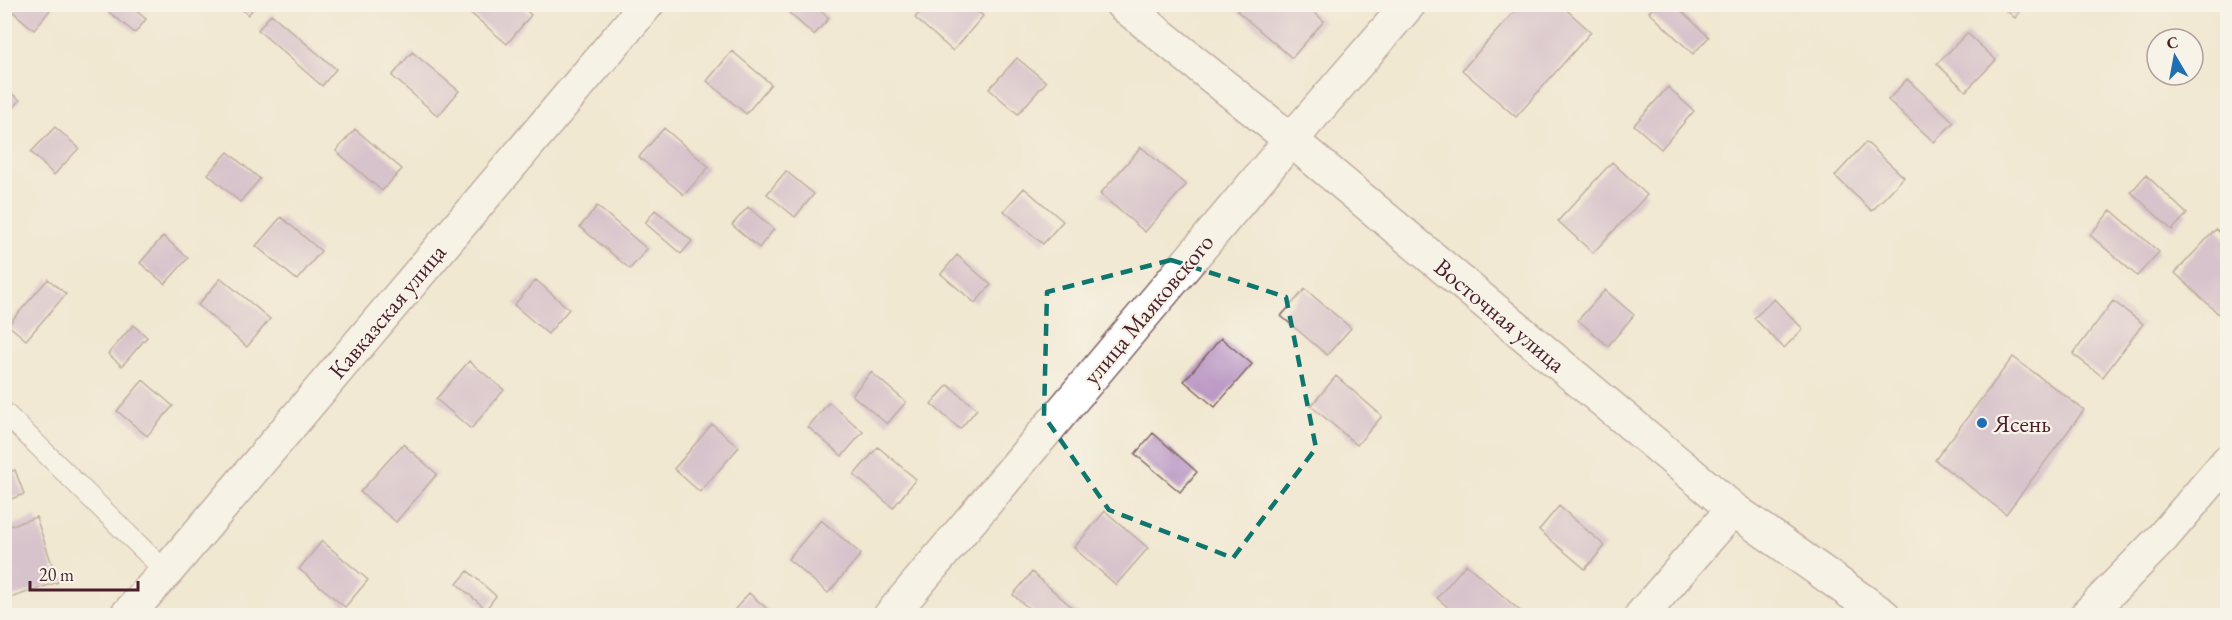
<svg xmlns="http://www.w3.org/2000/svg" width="2232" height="620" font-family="'EB Garamond',serif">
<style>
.building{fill:#b997c5}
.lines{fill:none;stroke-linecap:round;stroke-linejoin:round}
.lane-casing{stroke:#846565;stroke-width:22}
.street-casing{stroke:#846565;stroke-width:36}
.secondary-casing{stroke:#846565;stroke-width:36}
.lane{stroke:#fff;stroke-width:20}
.street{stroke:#fff;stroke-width:33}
.secondary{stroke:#fff;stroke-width:33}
.marked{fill:none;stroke:#0f766e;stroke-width:4.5;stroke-dasharray:12 8;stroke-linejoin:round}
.poi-dot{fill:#1f6fb2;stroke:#f7f3e8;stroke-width:2}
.labels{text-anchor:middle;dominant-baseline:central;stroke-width:4.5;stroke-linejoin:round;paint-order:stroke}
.street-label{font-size:24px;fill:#4a1f2b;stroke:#f7f3e8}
.poi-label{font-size:24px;fill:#4a1f2b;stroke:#f7f3e8;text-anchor:start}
</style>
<rect width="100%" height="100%" fill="#f7f3e8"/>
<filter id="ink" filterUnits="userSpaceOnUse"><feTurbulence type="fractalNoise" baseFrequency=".0167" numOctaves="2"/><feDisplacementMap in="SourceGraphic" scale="12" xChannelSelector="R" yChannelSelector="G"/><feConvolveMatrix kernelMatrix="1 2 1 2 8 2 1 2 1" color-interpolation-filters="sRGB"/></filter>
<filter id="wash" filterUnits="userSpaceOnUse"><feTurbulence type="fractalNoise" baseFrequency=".008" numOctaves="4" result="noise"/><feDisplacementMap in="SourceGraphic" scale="24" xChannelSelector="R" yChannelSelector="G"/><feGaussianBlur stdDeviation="1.35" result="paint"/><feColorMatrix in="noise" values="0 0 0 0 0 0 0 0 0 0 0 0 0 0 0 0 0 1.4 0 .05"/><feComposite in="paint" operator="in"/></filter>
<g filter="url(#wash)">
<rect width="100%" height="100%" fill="#f1e8d1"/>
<g id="blocks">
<path class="building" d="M4,4H55L34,30Z
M113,4H128L146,19L135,33L108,11Z
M236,4H257L248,15Z
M460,4H519L531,15L507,44Z
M779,4H813L829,18L814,35Z
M927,4H970L983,16L953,51L915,18Z
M1243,4H1305L1324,21L1292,58L1237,11Z
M1521,4H1560L1591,32L1516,117L1462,70Z
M1656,4H1674L1709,37L1693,54L1649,12Z
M1999,4H2026L2015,18Z
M271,14L336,69L322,86L258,30Z
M1967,33L1996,60L1966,91L1937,64Z
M732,51L771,84L746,114L707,81Z
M412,52L459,91L438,116L392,76Z
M1017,58L1046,82L1018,114L989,89Z
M1907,79L1954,122L1934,142L1888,100Z
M4,87L20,100L4,119Z
M1668,87L1694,111L1661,149L1634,125Z
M55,127L79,148L54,175L31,152Z
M664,128L709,167L684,195L639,157Z
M355,129L402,169L382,191L336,151Z
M1866,142L1904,177L1872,211L1835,176Z
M1141,147L1186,185L1145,232L1100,194Z
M228,152L260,179L240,202L208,174Z
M1612,162L1647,195L1593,253L1558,221Z
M786,171L814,194L795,217L767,194Z
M2146,175L2187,214L2172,230L2131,192Z
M1024,188L1063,221L1043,244L1004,211Z
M597,206L647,249L630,269L580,227Z
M748,207L774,229L759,248L732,225Z
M655,210L692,241L681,254L645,223Z
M2111,210L2159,252L2137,276L2090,235Z
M281,217L321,251L297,280L256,246Z
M2216,229L2228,240V318L2225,320L2175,273Z
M163,236L188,258L165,284L140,263Z
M957,255L991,285L975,303L941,274Z
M221,278L270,319L247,347L198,305Z
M48,279L66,294L26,340L8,325Z
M536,280L569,309L548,334L514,305Z
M1305,289L1351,328L1327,355L1281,316Z
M1605,290L1634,315L1608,346L1578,320Z
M1774,299L1803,329L1784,348L1754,318Z
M2113,301L2143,324L2103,377L2073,354Z
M133,325L147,337L122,366L108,354Z
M1221,338L1252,364L1215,407L1184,381Z
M2013,357L2084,410L2006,514L1935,460Z
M469,361L504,390L471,429L436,399Z
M871,372L906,402L887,424L852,395Z
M1336,376L1382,416L1357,445L1311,406Z
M143,380L173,406L147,436L117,411Z
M948,385L977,409L960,429L931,404Z
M829,402L863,432L842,456L808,427Z
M712,424L739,447L700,492L674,469Z
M1153,433L1197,472L1180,492L1135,454Z
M403,444L437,474L396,522L360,492Z
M878,447L916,479L893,508L854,475Z
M15,470L24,494L4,502V474Z
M1559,506L1605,546L1585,569L1539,530Z
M1105,511L1148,548L1116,585L1074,548Z
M36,517L58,582L4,600V528Z
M821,520L861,554L828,593L788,559Z
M322,541L368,580L345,607L299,569Z
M1466,564L1526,616H1458L1437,598Z
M468,571L496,596L486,609L457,584Z
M1032,572L1082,616H1038L1013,595Z
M749,593L775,616H729Z"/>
</g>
</g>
<g filter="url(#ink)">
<use href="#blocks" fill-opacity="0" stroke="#846565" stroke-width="1.5"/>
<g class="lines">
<g class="lane-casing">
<path id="lane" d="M4,412L166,572"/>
</g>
<g class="street-casing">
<path id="street" d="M126,616L166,572L647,4
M890,616L1291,140L1409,4"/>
</g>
<g class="secondary-casing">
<path id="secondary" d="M1122,4L1291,140L1733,509L1884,616
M1641,616L1733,509
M2086,616L2162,538L2228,461"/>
</g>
<use href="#lane" class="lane"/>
<use href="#street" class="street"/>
<use href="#secondary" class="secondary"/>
</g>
</g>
<path d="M0 0H2232V620H0ZM1171,260L1286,297L1316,448L1233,558L1109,510L1044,416L1047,292Z" fill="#f1e8d1" fill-opacity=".55" fill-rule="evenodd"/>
<path class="marked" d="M1171,260L1286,297L1316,448L1233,558L1109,510L1044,416L1047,292Z"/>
<circle class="poi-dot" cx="1982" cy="423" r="6"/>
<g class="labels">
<g class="street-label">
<text transform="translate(1148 309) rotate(-50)">улица Маяковского</text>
<text transform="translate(387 311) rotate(-50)">Кавказская улица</text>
<text transform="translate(1500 315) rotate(40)">Восточная улица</text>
</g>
<g class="poi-label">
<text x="1994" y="423">Ясень</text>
</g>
</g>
<rect width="2232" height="620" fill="none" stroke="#f7f3e8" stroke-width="24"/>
<g transform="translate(2175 57) rotate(350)"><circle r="28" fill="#f7f3e8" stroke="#b29e9c" stroke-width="1.5"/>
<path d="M0-4.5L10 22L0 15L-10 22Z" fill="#1f6fb2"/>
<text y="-9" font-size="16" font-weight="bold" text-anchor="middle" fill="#4a1f2b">С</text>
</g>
<path d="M30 581v9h108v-9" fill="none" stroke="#4a1f2b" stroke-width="3"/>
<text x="39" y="581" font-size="18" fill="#4a1f2b" stroke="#f7f3e8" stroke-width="4.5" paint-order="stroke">20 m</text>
</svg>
